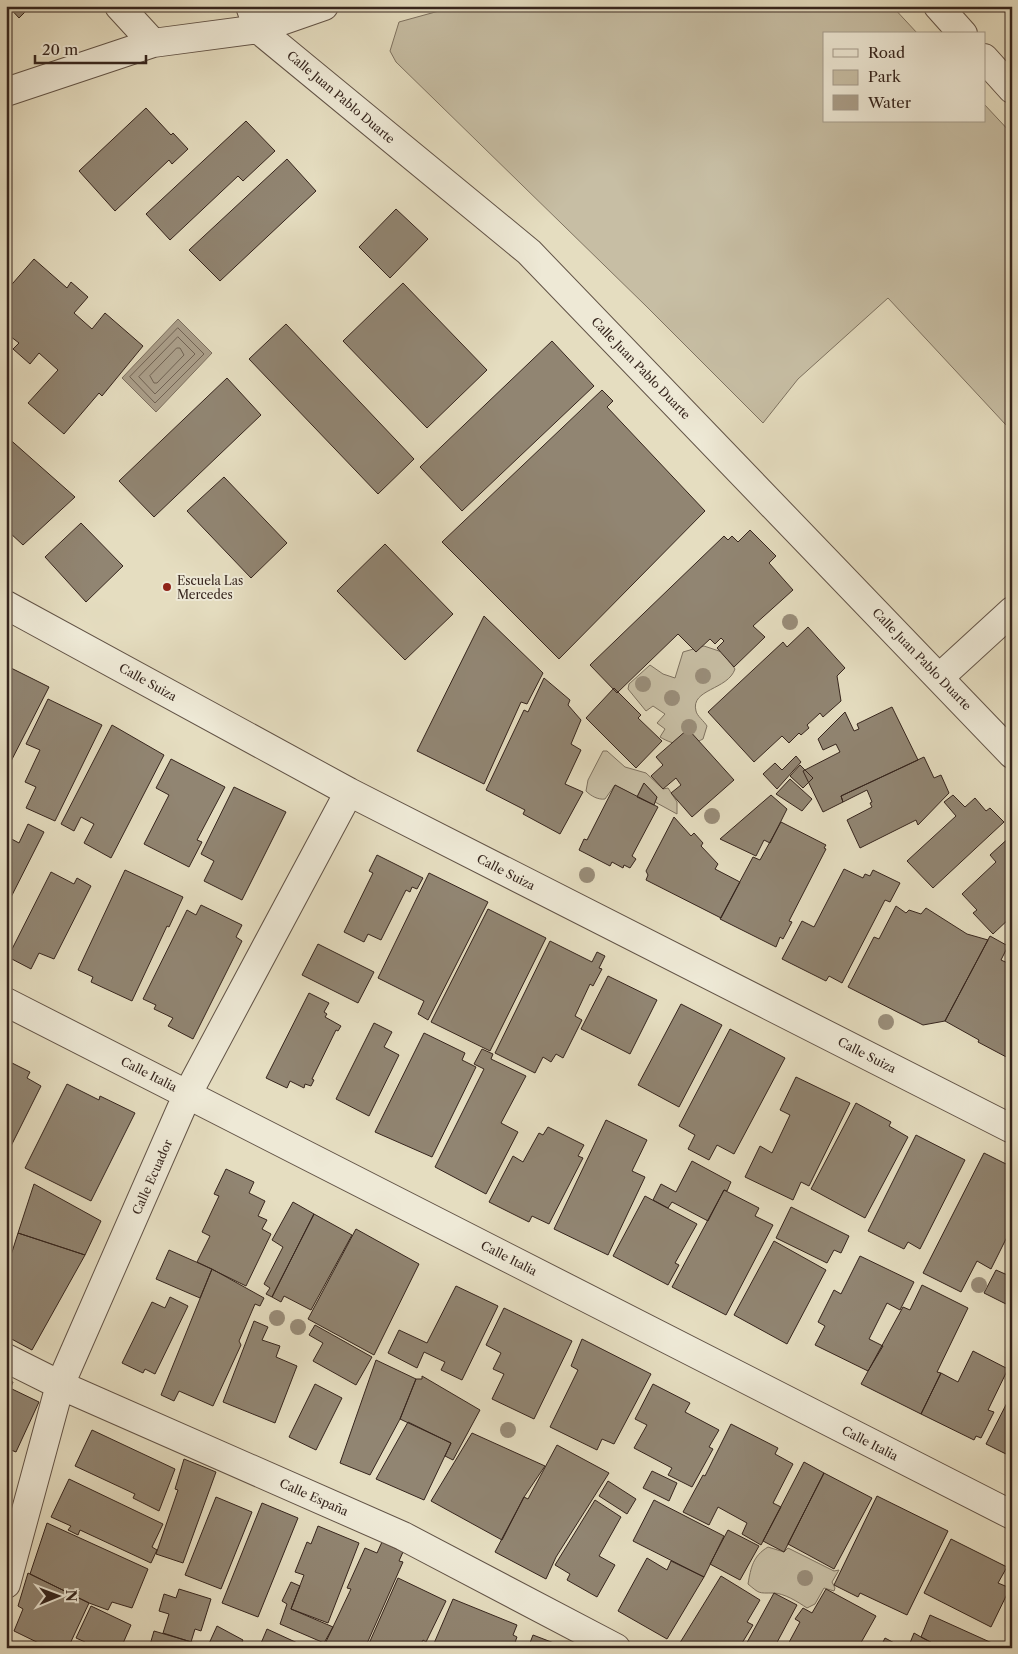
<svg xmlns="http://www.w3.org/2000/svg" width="1018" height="1654" font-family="'Libre Caslon Text',serif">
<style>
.green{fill:#c7bea4;stroke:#7e7260}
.water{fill:#aa9e89;stroke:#7c6e5e}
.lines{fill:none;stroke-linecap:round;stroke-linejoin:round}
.shore{stroke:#706253;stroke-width:1}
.building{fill:#918572;stroke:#36251d}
.minor-casing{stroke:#625346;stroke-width:30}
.minor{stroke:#eee9d6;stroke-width:28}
.tree{fill:#998d79}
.poi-dot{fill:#8f2418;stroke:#eee9d6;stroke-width:2}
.labels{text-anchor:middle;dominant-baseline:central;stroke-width:4;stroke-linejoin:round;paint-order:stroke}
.street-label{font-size:12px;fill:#36251d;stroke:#eee9d6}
.poi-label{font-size:12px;fill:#36251d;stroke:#eee9d6;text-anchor:start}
</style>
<rect width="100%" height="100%" fill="#e5ddc0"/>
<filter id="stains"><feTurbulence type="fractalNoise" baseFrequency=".004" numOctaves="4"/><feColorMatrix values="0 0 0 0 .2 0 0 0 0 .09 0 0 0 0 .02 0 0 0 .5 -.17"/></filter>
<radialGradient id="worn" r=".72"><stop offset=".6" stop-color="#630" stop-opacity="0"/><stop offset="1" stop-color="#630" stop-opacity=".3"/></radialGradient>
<path class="green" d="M457,6H892L918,34H824V121H984V104L1012,134V419L1006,425L888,298L798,379L763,423L646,306L396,62L390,51L399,22Z
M704,646L722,652L735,669C728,690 690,689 696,711C697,716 704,721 707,726L703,739C688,747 675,746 660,737L665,729L657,723L665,714L653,706L646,711L628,689L629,684L650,665L663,674L675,678L683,652Z
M603,751H607L625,767L646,773L663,789L668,788L677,802V814L655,802L657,797L644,783L637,797L615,785L605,799C598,800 591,796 586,791L588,780Z
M768,1547L784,1552L788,1548L834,1571L839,1570L832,1582L835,1588L834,1591L824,1588L815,1604L807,1608C798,1602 784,1593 773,1593C758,1593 760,1594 748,1584C751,1567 753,1556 768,1547Z"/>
<path class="water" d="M178,319L212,353L156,412L122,378Z"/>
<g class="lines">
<path class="shore" d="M178,328L204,354L155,403L130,377Z
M178,337L195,354L155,394L139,377Z
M177,348H180L184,355L157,383H154L150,376Z"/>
</g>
<path class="building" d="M8,6H31L19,18Z
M146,108L171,135L173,133L188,149L172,164L169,160L115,211L79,171Z
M246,121L275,151L243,181L238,176L170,240L146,214Z
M287,159L316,191L220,281L189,250Z
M396,209L428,239L390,278L359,247Z
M34,259L67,288L71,282L88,297L74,313L92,329L105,313L143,346L102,396L99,393L64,434L28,403L58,370L39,353L30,364L13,349L19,343L6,333V291Z
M403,283L487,370L427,428L343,341Z
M286,324L414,459L378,494L249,359Z
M552,341L594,386L462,511L420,467Z
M227,378L261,415L154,517L119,481Z
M602,390L613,401L607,407L705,511L559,659L442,542Z
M6,436L75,497L23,545L9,532L6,535Z
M224,477L287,543L251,578L187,511Z
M81,523L123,566L86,602L45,557Z
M750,530L776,556L769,563L793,590L753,626L765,637L734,667L717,648L724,641L721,638L715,644L710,639L696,652L678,634L617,693L590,665L724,536L728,540L732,536L738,542Z
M385,544L453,614L405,660L337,591Z
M484,616L543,673L527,704L521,702L484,784L417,751Z
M808,627L845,668L837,676L841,701L823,717L820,713L807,725L809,728L801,735L799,733L789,743L782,736L754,762L708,712L783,642L787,647Z
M6,660L11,662L9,667L49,687L6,771Z
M544,678L570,700L568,705L581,720L571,744L581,750L565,784L583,792L560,834L523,814L525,810L486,790L524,710L528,712Z
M614,688L641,715L638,718L662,741L636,768L586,718Z
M48,699L102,725L55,821L26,808L36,787L25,782L40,750L26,744Z
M892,707L918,760L841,796L843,802L823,812L803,771L840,752L836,744L823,750L818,739L845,712L854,731L859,729L857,724Z
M112,725L164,755L111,858L84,843L94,824L81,817L74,831L61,824Z
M688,729L734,780L692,817L671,793L681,785L676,778L663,789L651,776L663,765L656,757Z
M796,756L801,762L777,789L763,774L775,763L782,770Z
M924,757L934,778L941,775L949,793L918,825L916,820L860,848L847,820L872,807L870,803L872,802L867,790L843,802L841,796Z
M171,759L225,787L197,840L202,842L189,867L144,844L169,795L156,788Z
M800,765L813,778L803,788L790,776Z
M790,779L812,799L802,811L776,794Z
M644,783L657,797L654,805L637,797Z
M615,785L658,807L632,856L636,859L630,868L624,865L623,868L612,862L610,866L579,850L584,839L587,840Z
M234,787L286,812L242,900L204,881L214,861L201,854Z
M771,795L787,809L770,843L764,840L756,856L720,839Z
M953,795L965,807L975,798L986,811L990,808L1004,822L933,888L907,861L956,816L944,802Z
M674,817L691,836L694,833L703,843L701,846L718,864L715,869L740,882L721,918L646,880L648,875L646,871Z
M781,822L826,845L824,848L826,849L789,921L792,922L783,939L780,937L776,947L720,919L753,857L760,860Z
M28,824L44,832L6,907V836L19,843Z
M1012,835V916L993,934L973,913L977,910L962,894L996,862L990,855Z
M377,855L423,878L417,889L412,887L410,892L406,890L381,940L368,934L364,942L344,932L373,873L369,871Z
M844,869L863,878L865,874L870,876L873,870L900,883L890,902L885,900L842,983L829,976L826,981L782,959L802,921L814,927Z
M125,870L183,897L169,927L167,926L132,1001L91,982L93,977L78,970Z
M51,872L74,884L77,878L91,886L54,959L39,953L31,969L8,957Z
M429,873L488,902L428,1020L418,1014L424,1001L378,978Z
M201,905L242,925L236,937L242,941L193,1039L168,1026L173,1018L154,1009L156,1005L143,999L187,910L196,915Z
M896,906L906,913L909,910L921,914L926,908L967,934L988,940L945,1021L923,1025L848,987L874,937L879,939Z
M488,909L546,938L490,1051L431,1022Z
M990,936L1008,946L1001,960L1012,965V1060L978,1042L979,1040L945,1021Z
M550,941L592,962L597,952L605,956L599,968L602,969L593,986L590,984L575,1016L582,1020L563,1058L556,1054L551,1062L543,1057L535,1073L495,1053Z
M318,944L374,972L358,1003L302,975Z
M608,976L657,1000L630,1054L581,1029Z
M309,993L329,1003L324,1012L327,1014L325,1017L341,1026L338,1031L336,1030L312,1079L314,1080L311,1086L305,1084L304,1088L290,1081L287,1088L266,1078Z
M681,1004L722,1025L679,1107L638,1085Z
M374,1023L392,1032L384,1047L399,1055L369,1116L336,1099Z
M730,1029L785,1058L734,1154L717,1145L709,1160L688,1149L695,1135L679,1126Z
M424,1033L465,1053L462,1060L476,1067L432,1157L375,1132Z
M482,1049L493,1054L491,1059L526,1076L501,1123L518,1132L486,1194L435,1167L484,1069L474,1064Z
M6,1060L30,1072L27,1078L41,1086L10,1148L6,1146Z
M796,1077L850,1103L809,1186L801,1182L793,1200L745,1177L760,1146L772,1153L790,1115L780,1110Z
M67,1084L99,1100L100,1096L135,1113L91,1201L25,1168Z
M856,1103L891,1122L889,1126L908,1137L865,1218L811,1189Z
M606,1120L647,1140L632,1171L645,1177L608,1255L554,1229Z
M548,1127L584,1145L578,1156L583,1158L549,1224L532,1216L529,1222L489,1202L513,1156L523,1162L539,1133L543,1135Z
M916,1135L965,1160L920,1249L908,1242L904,1249L868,1231Z
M984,1153L1012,1167V1227L991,1269L977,1261L961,1292L923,1273Z
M692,1161L731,1182L727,1191L724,1190L708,1221L672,1202L668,1208L653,1200L661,1184L676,1192Z
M226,1169L254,1182L249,1193L265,1201L258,1216L267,1220L262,1229L271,1234L246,1286L197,1262L210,1236L202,1232L219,1196L214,1194Z
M34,1184L101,1221L85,1255L18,1233Z
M724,1190L759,1208L755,1216L773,1225L726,1315L672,1287Z
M645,1196L697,1224L675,1263L679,1265L668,1285L613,1256Z
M293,1202L314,1214L272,1297L266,1294L270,1288L264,1284L283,1247L272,1240Z
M791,1207L849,1236L841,1253L834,1250L827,1263L776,1238Z
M314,1214L352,1235L311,1310L284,1296L281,1302L272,1297Z
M356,1229L419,1264L374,1355L308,1319Z
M18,1233L85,1255L32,1350L6,1336V1271Z
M774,1241L826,1270L787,1344L734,1315Z
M169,1250L212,1269L200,1298L156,1279Z
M860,1256L914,1282L900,1310L887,1303L869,1339L883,1346L868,1371L815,1345L825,1326L818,1322L834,1290L841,1294Z
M1012,1260V1274L1007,1272Z
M212,1269L264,1298L260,1306L255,1304L239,1341L241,1345L213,1406L179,1391L174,1401L161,1395Z
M996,1270L1012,1277V1307L984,1293Z
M922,1285L968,1308L937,1372L941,1373L921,1414L861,1384L903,1307L910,1310Z
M456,1286L498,1306L462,1380L441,1370L445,1362L424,1352L417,1368L388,1353L399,1330L427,1343Z
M170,1297L188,1306L155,1374L145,1369L143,1373L122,1363L152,1302L165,1308Z
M504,1308L572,1341L534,1419L492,1399L504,1374L493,1369L501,1353L486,1345Z
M254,1321L268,1327L262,1340L280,1346L276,1357L297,1366L275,1423L223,1402Z
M315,1325L372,1357L356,1385L313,1361L323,1343L309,1335Z
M1012,1333V1345L1007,1343Z
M582,1339L651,1374L614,1444L602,1439L597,1450L550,1427L578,1370L571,1366Z
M973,1351L1008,1369L988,1410L994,1412L981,1438L976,1436L974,1440L921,1414L941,1373L958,1382Z
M376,1360L416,1379L400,1419L370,1475L340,1463Z
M422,1376L480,1410L453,1460L445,1456L451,1443L400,1419L416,1379H422Z
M6,1379L13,1382L6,1400Z
M315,1384L342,1398L316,1450L289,1437Z
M653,1384L690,1403L685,1412L719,1430L709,1447L713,1449L692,1487L668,1475L672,1468L634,1448L647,1425L635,1419Z
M12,1389L39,1402L16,1452L6,1448V1403Z
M1012,1393V1457L986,1444Z
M408,1422L451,1443L424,1500L376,1479Z
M731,1424L778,1448L775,1454L793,1464L773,1503L781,1507L761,1545L742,1534L747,1523L718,1507L709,1525L683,1512L703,1475L705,1476Z
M92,1430L175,1469L159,1511L133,1498L135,1494L75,1466Z
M472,1433L545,1466L524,1497L502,1540L431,1501Z
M557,1445L609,1473L556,1557L546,1579L495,1552L524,1497L528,1499Z
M184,1459L216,1472L183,1563L156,1554L178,1490L175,1489Z
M804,1462L824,1473L784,1552L763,1541Z
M652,1471L677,1483L669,1501L643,1488Z
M824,1473L872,1498L834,1569L788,1544Z
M69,1479L163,1524L152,1547L157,1550L151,1563L80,1530L78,1535L68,1530L71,1526L51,1517Z
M608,1481L636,1499L627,1514L599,1496Z
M877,1496L948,1531L907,1615L860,1593L858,1597L834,1585Z
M216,1497L252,1512L221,1589L185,1575Z
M595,1500L621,1517L599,1556L615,1565L597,1597L567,1580L570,1574L555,1565Z
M654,1500L724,1536L704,1577L633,1541Z
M262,1503L298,1518L258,1617L222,1603Z
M47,1523L148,1569L132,1608L112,1602L108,1610L89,1603L30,1574Z
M318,1526L359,1543L328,1623L291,1609L304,1575L295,1572L307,1542L311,1544Z
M728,1530L759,1546L740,1580L710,1564Z
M951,1539L1007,1567L998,1583L1010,1588L991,1627L924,1593Z
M382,1542L403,1552L399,1561L403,1562L365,1648H323L351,1589L347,1588L365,1548L377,1553Z
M647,1558L667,1570L671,1561L704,1577L667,1639L618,1611Z
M28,1573L89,1603L68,1648H49L14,1631L23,1609L18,1606Z
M721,1576L760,1600L747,1622L753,1625L739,1648H682L678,1646Z
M398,1578L446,1601L426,1642L423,1640L419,1648H367Z
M291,1582L300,1586L291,1609L333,1627L324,1643L280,1624L287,1604L282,1601Z
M179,1589L211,1599L201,1631L195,1629L191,1642L163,1633L169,1614L159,1611L164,1594L176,1598Z
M826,1589L876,1616L858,1648H841L830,1643L827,1648H786L800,1622L795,1619L803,1608L812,1613Z
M774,1593L797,1605L774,1648H744Z
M453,1599L517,1625L513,1635L517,1637L513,1648H432Z
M91,1606L131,1625L121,1648H82L85,1642L76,1638Z
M930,1615L992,1643L989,1648H942L921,1637Z
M217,1626L243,1640L239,1648H207Z
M267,1629L304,1646L303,1648H259Z
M154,1631L195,1643L194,1648H149Z
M914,1633L921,1637L942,1648H908Z
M533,1635L567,1648H528Z
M885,1638L900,1646L899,1648H880Z
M830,1643L836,1645L835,1648H827Z"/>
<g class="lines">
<g class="minor-casing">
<path id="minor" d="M119,6L153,43
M250,6L258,29L529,252L1012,754
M938,6L963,34
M984,58L1012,89
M6,92L153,43L258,29L324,6
M6,605L349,792L1012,1129
M940,677L1012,611
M6,1002L1012,1515
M6,1358L60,1385L403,1536L616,1648
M6,1584L60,1385L188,1093L349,792"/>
</g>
<use href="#minor" class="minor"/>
</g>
<g class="tree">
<circle cx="790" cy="622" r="8"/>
<circle cx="703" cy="676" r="8"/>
<circle cx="643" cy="684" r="8"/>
<circle cx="672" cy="698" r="8"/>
<circle cx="689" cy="727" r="8"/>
<circle cx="712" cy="816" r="8"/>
<circle cx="587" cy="875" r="8"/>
<circle cx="886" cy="1022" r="8"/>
<circle cx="979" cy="1285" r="8"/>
<circle cx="277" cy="1318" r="8"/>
<circle cx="298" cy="1327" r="8"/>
<circle cx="508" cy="1430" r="8"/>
<circle cx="805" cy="1578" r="8"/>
</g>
<circle class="poi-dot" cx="167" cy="587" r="5"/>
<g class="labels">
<g class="street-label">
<text transform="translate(341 97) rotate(40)">Calle Juan Pablo Duarte</text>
<text transform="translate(641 368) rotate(46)">Calle Juan Pablo Duarte</text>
<text transform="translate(922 659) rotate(46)">Calle Juan Pablo Duarte</text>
<text transform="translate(148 682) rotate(29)">Calle Suiza</text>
<text transform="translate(506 872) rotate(27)">Calle Suiza</text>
<text transform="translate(867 1055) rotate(27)">Calle Suiza</text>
<text transform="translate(149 1074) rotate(27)">Calle Italia</text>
<text transform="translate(152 1177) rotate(-66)">Calle Ecuador</text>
<text transform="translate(509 1258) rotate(27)">Calle Italia</text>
<text transform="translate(870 1443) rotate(27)">Calle Italia</text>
<text transform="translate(314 1497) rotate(24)">Calle España</text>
</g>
<g class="poi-label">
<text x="177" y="580">Escuela Las<tspan x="177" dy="14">Mercedes</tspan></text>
</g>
</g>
<rect width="1018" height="1654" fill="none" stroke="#e5ddc0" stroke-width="25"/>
<rect x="8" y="8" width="1003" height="1639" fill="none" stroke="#36251d" stroke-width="2.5"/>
<rect x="12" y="12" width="993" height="1629" fill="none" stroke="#36251d"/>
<rect x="823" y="32" width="162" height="90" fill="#eee9d6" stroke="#a49b8c"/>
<rect x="833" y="49" width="25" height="8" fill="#eee9d6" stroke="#a49b8c"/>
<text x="868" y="58" font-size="15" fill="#36251d">Road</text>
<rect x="833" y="70" width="25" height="15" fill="#c7bea4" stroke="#a49b8c"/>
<text x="868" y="82" font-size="15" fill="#36251d">Park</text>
<rect x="833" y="95" width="25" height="15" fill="#aa9e89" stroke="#a49b8c"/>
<text x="868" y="108" font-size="15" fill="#36251d">Water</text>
<g transform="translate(58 1596) rotate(89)" stroke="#eee9d6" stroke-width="4" paint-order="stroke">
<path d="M0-4L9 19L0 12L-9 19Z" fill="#36251d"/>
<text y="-8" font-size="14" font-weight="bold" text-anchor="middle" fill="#36251d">N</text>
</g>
<path d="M35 55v8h111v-8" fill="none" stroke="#36251d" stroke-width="2.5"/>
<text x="42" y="55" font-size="15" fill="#36251d" stroke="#eee9d6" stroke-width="4" paint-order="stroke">20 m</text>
<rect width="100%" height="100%" filter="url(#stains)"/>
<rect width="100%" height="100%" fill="url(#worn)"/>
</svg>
